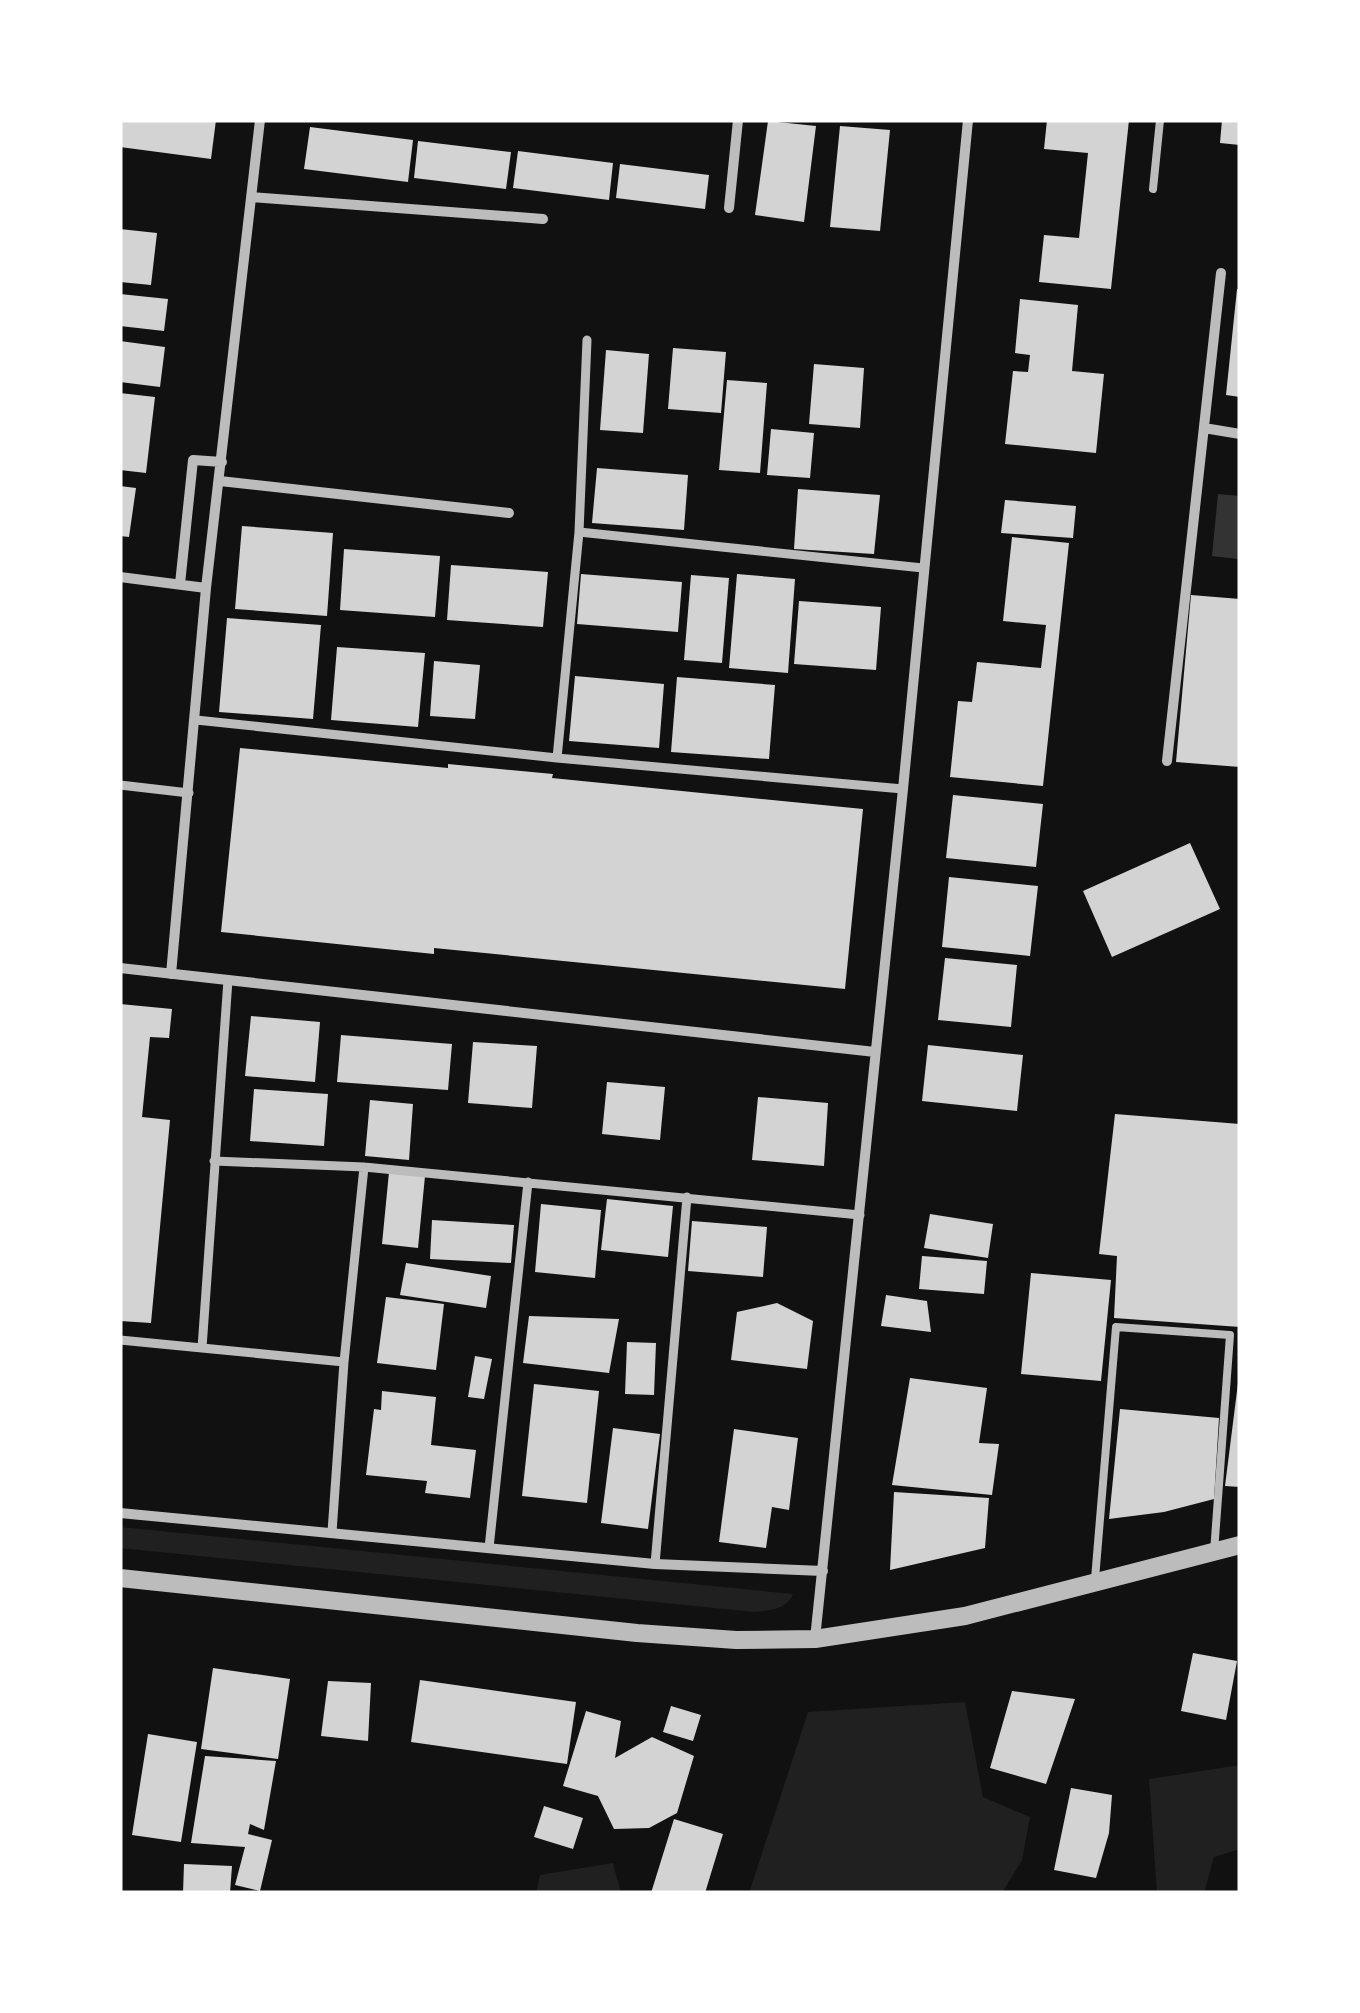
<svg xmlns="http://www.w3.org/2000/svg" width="1360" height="2013" font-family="'Exo 2',sans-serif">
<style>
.green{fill:#202020}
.water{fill:#333}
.building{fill:#d3d3d3}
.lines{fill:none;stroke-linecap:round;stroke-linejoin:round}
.service{stroke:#bcbcbc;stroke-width:8}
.pedestrian{stroke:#bcbcbc;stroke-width:9}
.minor{stroke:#bcbcbc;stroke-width:10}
.tertiary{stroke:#bcbcbc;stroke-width:18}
</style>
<rect width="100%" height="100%" fill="#111"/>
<path class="green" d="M120,1528V1527L793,1594C786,1610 771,1610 754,1612L120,1548Z
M965,1702L983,1797L1030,1817L1022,1860L1002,1893H749L808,1712Z
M1240,1765V1849L1214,1857L1204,1893H1157L1149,1779Z
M613,1863L621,1893H536L540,1875Z"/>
<path class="water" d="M1218,494L1240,496L1238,559L1212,556Z"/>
<path class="building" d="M120,120H216L211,159L120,147Z
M1047,120H1129L1111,289L1039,282L1044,235L1079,238L1088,153L1044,149Z
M1222,120H1240V145L1220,143Z
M768,121L816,126L804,222L755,215Z
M840,126L890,130L880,231L830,227Z
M310,127L413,140L408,182L304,169Z
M418,141L511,152L506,189L414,178Z
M518,151L613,163L609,200L513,188Z
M620,164L709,175L705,209L616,198Z
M120,229L157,233L151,285L120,282Z
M1237,289H1240V397L1226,395Z
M120,294L168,299L164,331L120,326Z
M1020,299L1078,305L1072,371L1104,374L1096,453L1005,444L1013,371L1028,372L1030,355L1015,353Z
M120,341L165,347L160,387L120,382Z
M673,348L726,352L721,413L668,409Z
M606,350L649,354L643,433L600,430Z
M814,364L864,368L860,428L809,424Z
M727,380L767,383L760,473L719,470Z
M120,393L155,397L146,473L120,470Z
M771,429L814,433L810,478L767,475Z
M597,468L688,475L684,530L592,523Z
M120,486L136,488L129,537L120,536Z
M798,489L880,495L874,554L794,549Z
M1005,500L1076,506L1073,538L1001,533Z
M242,526L333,533L327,616L235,609Z
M1012,537L1069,543L1043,786L950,777L958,701L972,702L977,662L1041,668L1046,625L1003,621Z
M344,549L440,556L435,617L340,610Z
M451,565L548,572L543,627L447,620Z
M581,574L682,582L678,632L577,624Z
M737,574L795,579L788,673L729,668Z
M691,575L729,578L722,663L684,660Z
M1191,595L1240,599V767L1176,762Z
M799,601L881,607L876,670L794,664Z
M227,618L321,625L313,719L219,712Z
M337,647L425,653L418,727L331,720Z
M434,661L480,665L475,719L430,716Z
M575,676L664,684L659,748L569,741Z
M677,677L775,685L769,759L671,752Z
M240,748L448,768V764L553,774L552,778L863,809L845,989L434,948V954L221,932Z
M953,795L1043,804L1036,867L946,858Z
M1190,843L1220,909L1112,957L1083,891Z
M949,877L1038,886L1030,956L942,947Z
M945,958L1017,965L1011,1027L938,1020Z
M120,1004L172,1009L169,1038L150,1037L142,1117L170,1120L151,1323L120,1321Z
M251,1016L320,1022L315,1082L245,1076Z
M341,1035L452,1044L448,1090L337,1082Z
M473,1042L537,1046L532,1108L468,1103Z
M928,1045L1023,1055L1017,1111L922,1101Z
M607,1082L665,1087L660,1140L602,1134Z
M254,1089L328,1094L324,1146L250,1141Z
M758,1097L828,1103L824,1166L752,1160Z
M370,1100L413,1104L409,1160L365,1156Z
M1115,1114L1240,1124V1327L1114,1318L1117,1256L1099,1254Z
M389,1172L425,1176L418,1248L382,1244Z
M607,1199L673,1206L668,1257L601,1250Z
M541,1204L601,1210L595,1278L535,1272Z
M930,1214L993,1224L988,1258L924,1248Z
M432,1220L514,1225L511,1263L430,1259Z
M692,1221L767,1227L763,1277L688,1271Z
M922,1256L987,1261L984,1294L919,1289Z
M406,1263L491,1276L486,1308L400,1295Z
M1031,1273L1111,1280L1101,1381L1021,1374Z
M886,1295L927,1301L931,1332L881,1326Z
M386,1297L444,1304L436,1370L377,1363Z
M777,1303L813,1321L807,1369L731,1360L737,1312Z
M529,1316L619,1319L609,1373L523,1363Z
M627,1342L656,1343L654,1395L625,1394Z
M475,1356L492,1359L484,1399L468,1397Z
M910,1378L987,1388L979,1443L999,1444L992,1495L892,1485Z
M1238,1383L1240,1487L1225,1486Z
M534,1384L599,1391L587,1503L522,1496Z
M382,1391L436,1397L431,1445L476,1450L470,1498L425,1493L427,1481L366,1475L374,1409L381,1410Z
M1120,1409L1219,1418L1214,1499L1164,1512L1109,1519Z
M613,1428L660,1434L648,1529L601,1523Z
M734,1429L798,1438L789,1510L772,1507L766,1548L719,1542Z
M894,1492L989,1498L985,1548L890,1570Z
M1193,1653L1237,1661L1226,1720L1181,1711Z
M213,1668L290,1679L278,1759L201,1749Z
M420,1680L576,1702L567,1764L411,1742Z
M328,1681L371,1683L368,1741L321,1736Z
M1012,1691L1075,1699L1046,1784L990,1768Z
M671,1706L701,1715L693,1741L663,1732Z
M586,1711L621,1721L615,1758L652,1737L694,1756L677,1813L649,1828L614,1829L598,1796L563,1786Z
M148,1734L197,1742L181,1842L132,1835Z
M205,1756L276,1761L264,1830L250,1824L248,1834L272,1840L260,1891L235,1885L245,1847L191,1843Z
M1071,1788L1112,1795L1109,1833L1096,1878L1054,1870Z
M544,1806L583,1818L573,1849L534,1837Z
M674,1819L723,1834L705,1893H651Z
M184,1864L232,1866L230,1893H183Z"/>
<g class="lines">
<path class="service" d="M1153,189L1160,120
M1095,1579L1116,1327L1230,1335L1214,1552"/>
<path class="pedestrian" d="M579,532L587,340
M196,720L557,758L903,789
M557,758L579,532L923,568
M120,785L189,793
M214,1161L364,1167L860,1215
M120,1340L202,1348L228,980
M202,1348L344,1362L332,1532
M344,1362L364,1167
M489,1548L528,1182
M655,1564L687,1197"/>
<path class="minor" d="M252,197L543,219
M729,208L738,120
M1204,428L1240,434
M220,481L509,513
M120,577L206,588
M180,584L193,460L222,462
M1167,761L1221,273
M120,968L875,1052
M171,974L206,588L260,120
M120,1513L655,1564L823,1571
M815,1639L903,789L968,120"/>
<path class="tertiary" d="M120,1578L637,1633L736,1640L815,1639L965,1616L1240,1545"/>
</g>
<rect width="1360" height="2013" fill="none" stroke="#ffffff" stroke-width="245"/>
</svg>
